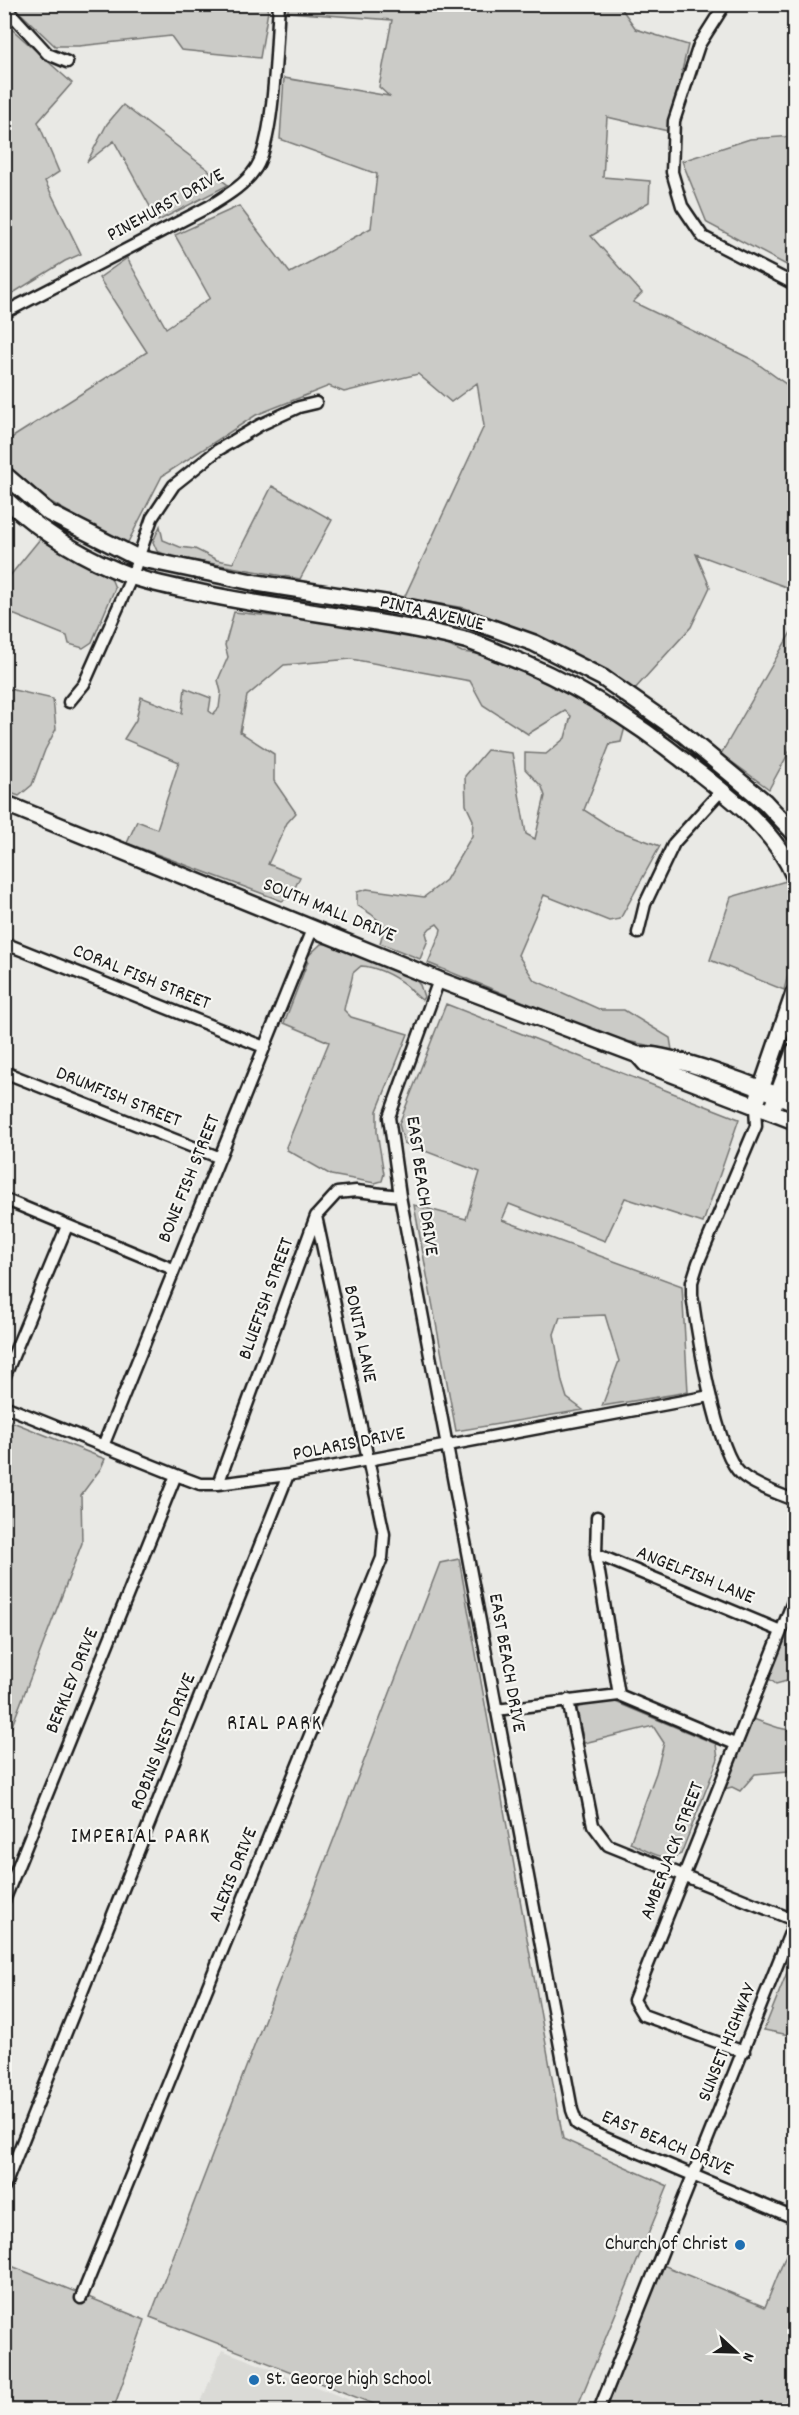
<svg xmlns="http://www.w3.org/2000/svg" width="799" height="2415" font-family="Dekko,sans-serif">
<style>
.built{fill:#dadad6}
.green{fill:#cbcbc7;stroke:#747472;stroke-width:1.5}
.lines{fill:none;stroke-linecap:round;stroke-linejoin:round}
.street-casing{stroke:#1c1c1c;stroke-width:15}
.secondary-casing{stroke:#1c1c1c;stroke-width:20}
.street{stroke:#f6f6f2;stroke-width:10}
.secondary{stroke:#f6f6f2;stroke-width:15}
.poi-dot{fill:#1f6fb2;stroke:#f6f6f2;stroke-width:2}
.labels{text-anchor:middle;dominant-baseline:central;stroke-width:4.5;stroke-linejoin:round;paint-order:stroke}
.street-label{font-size:20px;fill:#1c1c1c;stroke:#f6f6f2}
.poi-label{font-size:20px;fill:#1c1c1c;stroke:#f6f6f2;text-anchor:end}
.neighbourhood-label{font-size:21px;letter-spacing:1.5px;fill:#1c1c1c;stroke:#f6f6f2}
</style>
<rect width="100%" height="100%" fill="#e9e9e5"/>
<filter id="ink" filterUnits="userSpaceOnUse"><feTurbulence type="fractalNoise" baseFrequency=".0167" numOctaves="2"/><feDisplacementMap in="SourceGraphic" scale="12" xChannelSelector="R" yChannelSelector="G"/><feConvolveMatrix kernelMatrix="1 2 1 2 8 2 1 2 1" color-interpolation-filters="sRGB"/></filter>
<g filter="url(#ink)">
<path class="built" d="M222,2350L375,2410H198Z"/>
<path class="green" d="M12,5H269L260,58L181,50L171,36L79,46H55Z
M288,5H619L636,29L688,45L668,131L607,117L603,177L650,181L649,202L591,236L642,293L633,302L751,359L794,390V590L696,554L710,587L691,627L633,691L593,663L520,629L465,608L404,598L484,426L477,383L451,402L418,374L344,392L329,386L256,415L162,476L126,546L51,502L5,463V442L147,352L99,278L127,258L166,328L210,298L175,235L239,206L290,273L371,228L377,174L280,139L284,78L389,96L379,87L392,20L288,12Z
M5,23L72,83L38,122L59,172L45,181L81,254L65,261L5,298Z
M123,105L228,185L158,221L114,141L87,162L107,124Z
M794,136V269L707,223L682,161L750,139Z
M272,486L332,520L300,579L169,556L157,551L153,542L160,526L163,540L180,547L195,549L217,560L233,563Z
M40,539L111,578L115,588L92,642L83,648L69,644L67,636L5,611L4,583Z
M234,612L373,627L441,642L462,652L486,655L564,686L581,700L625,727L621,742L610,744L584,810L614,829L660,846L620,919L609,921L544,895L518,955L534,980L601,1010H624L670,1038L672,1050L616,1039L428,963L440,934L441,929L437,924L430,928L426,933L428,940L420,959L380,943L385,926L371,914L357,905V892L367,889L424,897L446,880L472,836L473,820L466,805L465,776L487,750L512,753L526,834L535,839L545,796L542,787L525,769V753L546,754L565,738L571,716L565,711L528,734L483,705L470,681L351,659L284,665L247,696L240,732L274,754V781L296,813L287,823L268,864L300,877L291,896L282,901L127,843L137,821L157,829L179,762L124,739L136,720L141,697L182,713L185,688L211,698L209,711L213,714L219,708L221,692L218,680L228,657L225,645Z
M794,627V743L769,789L721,754Z
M9,689L53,699L56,729L45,750L32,785L19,796L5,791L4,700Z
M786,881L794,922V953L784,990L710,960L731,897Z
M335,943L413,977L420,985L424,997L422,1000C416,996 412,991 407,986C394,976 377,967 361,966L353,973C351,986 346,997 344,1010L351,1017L408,1034L377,1111V1132L384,1174L382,1181L375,1183L331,1175L287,1150L286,1147L329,1042L284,1023L308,961L307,957L321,944Z
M446,1004L739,1119L703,1223L625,1198L605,1241L509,1204L502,1220L682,1286L688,1392L602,1406L619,1361L605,1315L560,1317L554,1334L562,1382L567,1398L583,1410L456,1431L414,1205L466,1219L480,1172L404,1143L399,1124Z
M5,1419L105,1459L101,1468L81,1495L82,1543L5,1744Z
M459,1559L563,2139L668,2186L576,2410H389L150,2317L440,1563Z
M794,1611V1679L776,1684L768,1678Z
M584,1700L613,1701L716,1744L718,1759L681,1854C664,1863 647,1850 630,1843L656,1773L664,1743L653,1726L584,1743L577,1709Z
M753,1719C766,1723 775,1728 789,1730L794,1722V1755L788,1771L755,1774L740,1791L732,1787L724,1789Z
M794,1955V2036L764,2030Z
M794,2235V2410H606L663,2265L765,2307Z
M4,2263L145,2320L113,2410H5Z"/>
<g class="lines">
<g class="street-casing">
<path id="street" d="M725,4L699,45L674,121L672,172L682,206L703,237L794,284
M4,6L48,54L67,62
M4,313L210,206C226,196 245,185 256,168C275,138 276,44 279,4
M69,702L84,684L132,576L152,518L174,485L218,450L260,425L299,407L316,403
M638,933L645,904L674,843L721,791
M4,943L264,1047
M439,980L389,1117L400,1196L572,2110L577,2124L591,2132L794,2218
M4,1072L218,1157
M755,1106L756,1126L698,1263L692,1282V1295C697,1331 716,1453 741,1474C753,1485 779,1494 794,1500
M4,1199L173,1269
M4,1378L67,1226
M4,1406L176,1475L200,1484H218L288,1475L710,1396
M103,1446L313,927
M218,1484L316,1216L337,1193L356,1191L400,1196
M597,1517L596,1554L619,1695
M596,1554L781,1631
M568,1700L593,1825L608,1845L794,1920
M496,1710L619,1695L735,1744
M4,1901L176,1475
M744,2052L643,2015L634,2000L794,1599
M4,2188L288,1475
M81,2298L382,1558L384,1534L316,1216
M599,2410L794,1923"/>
</g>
<g class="secondary-casing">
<path id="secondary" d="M4,474L49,513L138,558L257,583L397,605L467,619L534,643L603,678L683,734L765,802L794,833
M4,498C40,531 85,559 131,576C156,585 185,589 211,595C294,612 379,619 461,639C474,642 487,648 499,653C570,680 634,720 693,768C731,798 775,830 794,876
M4,803L439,980L638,1055L646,1064L794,1121
M638,1055C670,1052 761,1088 794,1102
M758,1098L794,993
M774,1105L794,1051"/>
</g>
<use href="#street" class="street"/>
<use href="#secondary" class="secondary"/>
</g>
</g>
<g class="poi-dot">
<circle cx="740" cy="2245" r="6"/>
<circle cx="254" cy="2380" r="6"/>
</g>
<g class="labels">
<g class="street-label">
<text transform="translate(166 206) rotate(-29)">PINEHURST DRIVE</text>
<text transform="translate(432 614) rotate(13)">PINTA AVENUE</text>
<text transform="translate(329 911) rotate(22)">SOUTH MALL DRIVE</text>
<text transform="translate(141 978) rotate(22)">CORAL FISH STREET</text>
<text transform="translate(118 1098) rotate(22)">DRUMFISH STREET</text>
<text transform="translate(190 1179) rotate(-68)">BONE FISH STREET</text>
<text transform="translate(421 1186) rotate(82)">EAST BEACH DRIVE</text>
<text transform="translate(267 1299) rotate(-70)">BLUEFISH STREET</text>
<text transform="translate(359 1334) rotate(78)">BONITA LANE</text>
<text transform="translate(349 1445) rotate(-11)">POLARIS DRIVE</text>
<text transform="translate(695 1576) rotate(22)">ANGELFISH LANE</text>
<text transform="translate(506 1663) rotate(80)">EAST BEACH DRIVE</text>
<text transform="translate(73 1681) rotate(-68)">BERKLEY DRIVE</text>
<text transform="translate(164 1742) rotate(-68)">ROBINS NEST DRIVE</text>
<text transform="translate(673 1851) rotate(-69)">AMBERJACK STREET</text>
<text transform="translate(234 1875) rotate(-68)">ALEXIS DRIVE</text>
<text transform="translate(728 2043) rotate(-68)">SUNSET HIGHWAY</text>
<text transform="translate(667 2144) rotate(23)">EAST BEACH DRIVE</text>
</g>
<g class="poi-label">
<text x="728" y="2245">Church of Christ</text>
<text x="266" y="2380" text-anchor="start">St. George high School</text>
</g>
<g class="neighbourhood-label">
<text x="275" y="1725">RIAL PARK</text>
<text x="141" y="1838">IMPERIAL PARK</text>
</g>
</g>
<rect width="799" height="2415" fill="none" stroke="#f6f6f2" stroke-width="24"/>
<rect x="12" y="12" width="775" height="2391" fill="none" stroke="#1c1c1c" stroke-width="2" filter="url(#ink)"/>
<g transform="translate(736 2352) rotate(112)" stroke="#f6f6f2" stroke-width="4.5" paint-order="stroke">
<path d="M0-4.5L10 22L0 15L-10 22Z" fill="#1c1c1c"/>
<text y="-9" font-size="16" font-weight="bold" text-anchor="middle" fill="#1c1c1c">N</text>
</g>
</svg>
